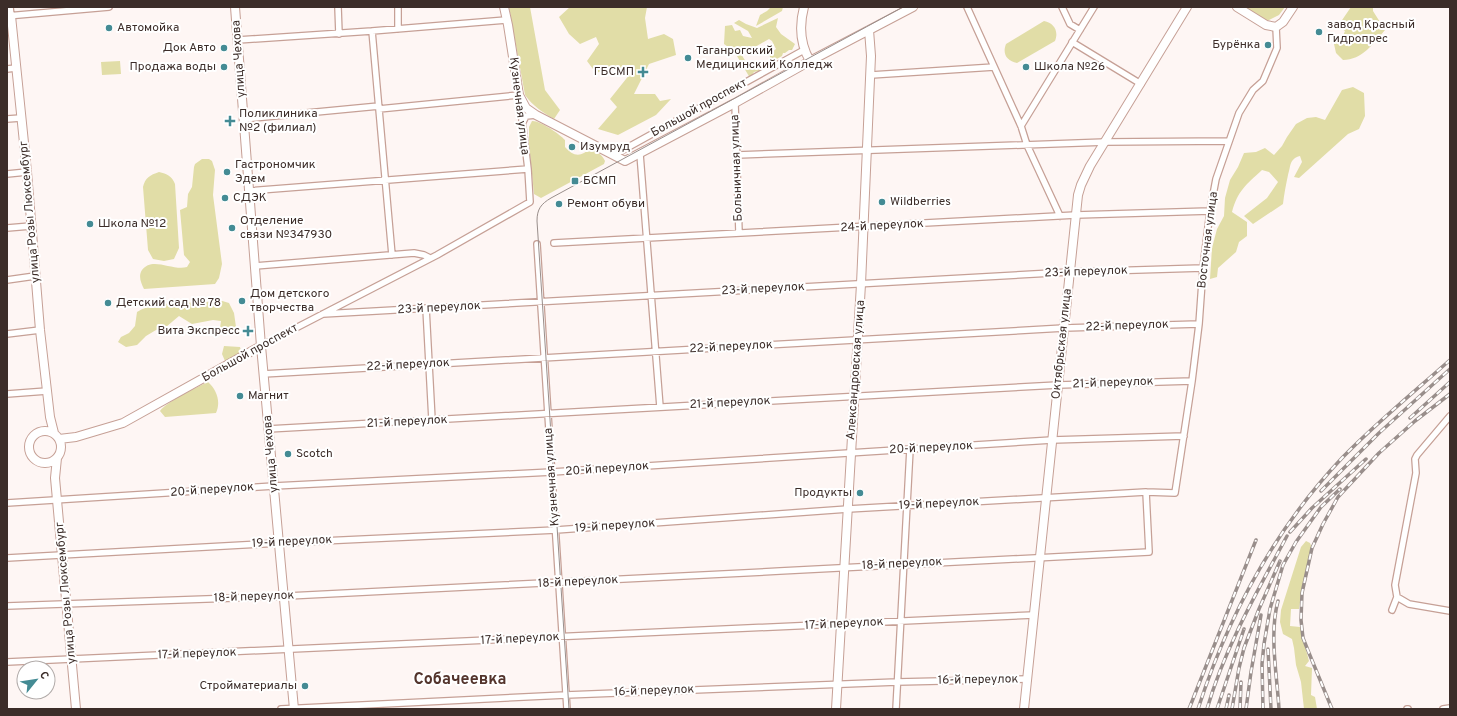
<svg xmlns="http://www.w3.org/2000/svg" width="1457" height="716" font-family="Overpass,sans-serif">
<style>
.green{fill:#e1dda7}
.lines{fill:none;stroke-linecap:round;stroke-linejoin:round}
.street-casing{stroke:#c6a096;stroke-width:8}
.secondary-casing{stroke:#c6a096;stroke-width:10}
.street{stroke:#fff;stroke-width:5.5}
.secondary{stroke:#fff;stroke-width:8}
.tram{stroke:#998e8b;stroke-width:1}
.rail-casing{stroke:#998e8b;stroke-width:3.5}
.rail{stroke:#fff;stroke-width:2;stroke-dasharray:6;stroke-linecap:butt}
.poi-dot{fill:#448b94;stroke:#fff;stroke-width:1.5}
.labels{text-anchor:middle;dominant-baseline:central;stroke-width:4;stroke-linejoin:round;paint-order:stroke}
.poi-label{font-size:12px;fill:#3c2d29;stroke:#fff;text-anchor:start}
.street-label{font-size:12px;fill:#3c2d29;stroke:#fff}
.district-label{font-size:16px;font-weight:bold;fill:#53342c;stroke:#fff}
</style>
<rect width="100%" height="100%" fill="#fef6f4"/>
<path class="green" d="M509,7H530L545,90L560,110L554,119C542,112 533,106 525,95Z
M570,7H647L645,18L648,39L664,34L673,39L676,55L649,64L634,94H655L660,101L671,99L656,115L618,135L598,129L617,107L610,99L630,74L616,66L596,73L587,61L599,44L596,37L580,44L569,34L559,17Z
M771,7H783L782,11L756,26L760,15L767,11Z
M1241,7H1285L1279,15L1265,22Z
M1351,7H1373V11L1385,30C1374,43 1362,60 1343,60L1336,53L1334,44L1343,36L1345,31L1338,26Z
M778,18L776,27L781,34L795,44L792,50H789L785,53H783L782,56L775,60L778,62L774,64L772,63L769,54L776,49L772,41L769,39L755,47L741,49V54L748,65L756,62H762L767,69L754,72L750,78L734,51L724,44L725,26L732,25L735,31L740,30L743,36L752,38L748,31L734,23L739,20L746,24L757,28Z
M1044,21C1054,23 1059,31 1055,41L1017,63C1007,61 1002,54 1006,44Z
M120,61L121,74L102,75L101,62Z
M1353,87L1364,93L1365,116L1359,129L1348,134L1299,178L1294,177L1302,162L1300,156C1289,159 1291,166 1288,175C1286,185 1284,194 1283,204L1253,224L1244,216L1267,198L1278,182L1269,172L1262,170C1246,185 1238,190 1232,212L1247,222V236L1239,242L1236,252L1218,268L1217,277L1210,279L1212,248L1217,229L1224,216L1225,198L1230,180L1238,167L1244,153L1256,152L1265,148L1274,155L1282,146L1287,137L1296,124L1307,118L1316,117L1325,120L1342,90Z
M532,121C539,120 560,134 565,140V147C573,157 582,157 590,148C597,151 602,155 605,161L604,164L541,198L534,194L529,144V127Z
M202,159H209L212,161L215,170L213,195L222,264L219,278L215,284L144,289C141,283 138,276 142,270C152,256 172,271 187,267L190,262L184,255L180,210L187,207L188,194L192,187L194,167L195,164Z
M159,172C167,174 172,176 175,184L179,248L174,259L164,261L153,259L148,250L143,187C145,178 150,175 159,172Z
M219,300L229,303L234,313L236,327L220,328L221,321L213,320L192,324L179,316L166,327L156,330L146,336L137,345L126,347L118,342L121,337L129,333L135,326L137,312C160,298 193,306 219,300Z
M224,346L240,347L242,354L225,361L222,354Z
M208,382C217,390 221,402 216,413L165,417L160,411C166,402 197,387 208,382Z
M1306,541L1310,543L1312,548L1303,582L1299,609H1291L1290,626L1300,627L1309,661L1305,666L1312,668L1311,695L1315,697L1317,709H1304L1301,682L1296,665L1294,648L1292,639L1283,634L1280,622L1281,610L1301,547Z"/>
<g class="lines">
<g class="street-casing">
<path id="street" d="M10,7L11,16
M338,7L339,34
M967,7L1021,126L1027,145L1060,216
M1062,7L1070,24L1080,30
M7,16L109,7
M398,29V7
M372,31L392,255
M238,40L372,31L506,20
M1072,42L1141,84
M7,69L16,68
M871,75L994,67
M735,103L739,233
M7,119L21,118
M244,119L379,106
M522,124L526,116L536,115
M1021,126L1094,7
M640,154L660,407
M614,155L804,50
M737,155L1106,142L1229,141
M7,174L27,172
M249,191L528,169
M7,228L31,226
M554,243L1076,215L1210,211
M537,244L567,709
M255,266L414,253L424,255L430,258
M7,280L35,276
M426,308L432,420
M323,314L1070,272L1203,268
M7,334L40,330
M261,346L437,255L530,202L528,169L519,95L379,109
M263,374L1064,328L1199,324
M7,394L47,391
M268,429L1058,385L1192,381
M7,503L274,486L552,472L1052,440L1184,436
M7,558L279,543L556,530L848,509L1146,492L1175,493L1192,381L1199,324L1203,268L1210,211L1216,179L1239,113L1253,90L1263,81L1277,48L1276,27
M1397,597L1409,604L1450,611
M7,606C101,602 195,600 288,596C575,583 862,566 1149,552L1146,492
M1392,610L1397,597L1395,585L1416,473L1415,459L1417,455L1450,416
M7,662L1034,615
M281,709L566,695L897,682L1028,679
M896,709L910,449
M1407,709H1408
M1443,709L1450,708"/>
</g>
<g class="secondary-casing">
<path id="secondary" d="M235,7L261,346L294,709
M504,7L508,25L519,95L526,108L536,115L625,161L735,103L810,61L913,7
M804,7C799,26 800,44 810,61
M1237,7L1266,25L1276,27L1283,22L1293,7
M11,16L27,172L40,330L50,417L54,433
M29 447a16 16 0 1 1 32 0a16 16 0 1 1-32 0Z
M59,439L76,437L123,423L261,346
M57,458L55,478L76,709
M836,709L861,284L871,56L869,30
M1024,709L1078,195L1081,185L1090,166L1187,7"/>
</g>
<use href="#street" class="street"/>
<use href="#secondary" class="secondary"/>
<path class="tram" d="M569,709L537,221C537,209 541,204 551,198L903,7"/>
<g class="rail-casing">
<path id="rail" d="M1410,418L1450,382
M1321,491L1379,433L1450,369
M1290,532L1312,508L1366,459
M1278,601C1269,634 1277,675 1279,709
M1268,649L1271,709
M1189,709L1256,540
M1198,709C1228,616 1275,529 1342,458C1376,423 1414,392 1450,360
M1207,709C1225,647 1257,592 1287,536
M1217,709L1244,629
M1226,709L1229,695
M1232,709L1239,668L1244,648L1259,609L1280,561
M1240,709L1241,682
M1246,709L1251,672L1261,615
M1263,709L1262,664L1264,644L1270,609L1283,565L1296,542L1321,507L1340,489
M1332,709L1309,653L1303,638L1301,620L1302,593L1312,548L1323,524L1338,497L1379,453L1415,421L1450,394"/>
</g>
<use href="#rail" class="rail"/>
</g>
<g class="poi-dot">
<circle cx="109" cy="28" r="4"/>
<circle cx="1319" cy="32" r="4"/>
<circle cx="1268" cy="45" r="4"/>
<circle cx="224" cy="48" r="4"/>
<circle cx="688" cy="58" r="4"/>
<circle cx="224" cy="67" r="4"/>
<circle cx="1026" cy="67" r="4"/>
<path d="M641 66h4v4h4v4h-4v4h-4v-4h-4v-4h4z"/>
<path d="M228 115h4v4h4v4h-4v4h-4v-4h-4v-4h4z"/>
<circle cx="572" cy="147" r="4"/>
<circle cx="227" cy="172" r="4"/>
<rect x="571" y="177" width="8" height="8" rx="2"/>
<circle cx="225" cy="198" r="4"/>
<circle cx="882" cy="202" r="4"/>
<circle cx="559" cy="204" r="4"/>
<circle cx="90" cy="224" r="4"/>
<circle cx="232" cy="228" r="4"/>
<circle cx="242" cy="301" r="4"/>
<circle cx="108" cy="303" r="4"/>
<path d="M246 325h4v4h4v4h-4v4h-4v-4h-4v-4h4z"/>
<circle cx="240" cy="396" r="4"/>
<circle cx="288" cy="454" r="4"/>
<circle cx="860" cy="493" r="4"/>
<circle cx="305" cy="686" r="4"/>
</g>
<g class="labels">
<g class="poi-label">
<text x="1327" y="25">завод Красный<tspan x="1327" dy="14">Гидропрес</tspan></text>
<text x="117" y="28">Автомойка</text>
<text x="1260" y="45" text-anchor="end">Бурёнка</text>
<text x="216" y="48" text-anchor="end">Док Авто</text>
<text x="696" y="51">Таганрогский<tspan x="696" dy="14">Медицинский Колледж</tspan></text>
<text x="216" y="67" text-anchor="end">Продажа воды</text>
<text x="1034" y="67">Школа №26</text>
<text x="634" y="72" text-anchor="end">ГБСМП</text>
<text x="239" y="114">Поликлиника<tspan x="239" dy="14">№2 (филиал)</tspan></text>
<text x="580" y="147">Изумруд</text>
<text x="235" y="165">Гастрономчик<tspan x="235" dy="14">Эдем</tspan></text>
<text x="583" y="181">БСМП</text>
<text x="233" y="198">СДЭК</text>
<text x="890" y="202">Wildberries</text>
<text x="567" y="204">Ремонт обуви</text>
<text x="240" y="221">Отделение<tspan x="240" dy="14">связи №347930</tspan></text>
<text x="98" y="224">Школа №12</text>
<text x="250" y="294">Дом детского<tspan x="250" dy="14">творчества</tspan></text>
<text x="116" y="303">Детский сад № 78</text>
<text x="240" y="331" text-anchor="end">Вита Экспресс</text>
<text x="248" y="396">Магнит</text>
<text x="296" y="454">Scotch</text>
<text x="852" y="493" text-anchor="end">Продукты</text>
<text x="297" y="686" text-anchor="end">Стройматериалы</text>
</g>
<g class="street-label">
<text transform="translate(239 59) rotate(-94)">улица Чехова</text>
<text transform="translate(519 106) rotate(83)">Кузнечная улица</text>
<text transform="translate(699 108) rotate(-29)">Большой проспект</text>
<text transform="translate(737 168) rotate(-92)">Больничная улица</text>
<text transform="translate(30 212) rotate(-95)">улица Розы Люксембург</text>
<text transform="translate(882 226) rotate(-3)">24-й переулок</text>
<text transform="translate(1208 240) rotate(-83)">Восточная улица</text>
<text transform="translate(1086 272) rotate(-2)">23-й переулок</text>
<text transform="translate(763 289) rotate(-3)">23-й переулок</text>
<text transform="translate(439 308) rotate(-3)">23-й переулок</text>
<text transform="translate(1127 326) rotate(-2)">22-й переулок</text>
<text transform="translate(1062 344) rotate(-84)">Октябрьская улица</text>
<text transform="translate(731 347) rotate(-3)">22-й переулок</text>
<text transform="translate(250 353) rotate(-29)">Большой проспект</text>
<text transform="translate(408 365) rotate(-3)">22-й переулок</text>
<text transform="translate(856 370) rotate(-86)">Александровская улица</text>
<text transform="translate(1113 383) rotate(-2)">21-й переулок</text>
<text transform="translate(730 403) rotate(-3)">21-й переулок</text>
<text transform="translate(407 422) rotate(-3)">21-й переулок</text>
<text transform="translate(931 448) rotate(-3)">20-й переулок</text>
<text transform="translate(271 454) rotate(-95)">улица Чехова</text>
<text transform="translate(607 469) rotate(-4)">20-й переулок</text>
<text transform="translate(552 477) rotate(-94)">Кузнечная улица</text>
<text transform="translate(212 490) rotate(-4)">20-й переулок</text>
<text transform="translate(939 504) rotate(-3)">19-й переулок</text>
<text transform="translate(615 526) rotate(-4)">19-й переулок</text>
<text transform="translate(292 542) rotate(-3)">19-й переулок</text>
<text transform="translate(902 564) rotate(-3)">18-й переулок</text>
<text transform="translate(578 582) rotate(-3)">18-й переулок</text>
<text transform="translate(66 593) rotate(-95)">улица Розы Люксембург</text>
<text transform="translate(254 597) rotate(-2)">18-й переулок</text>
<text transform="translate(844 624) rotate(-3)">17-й переулок</text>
<text transform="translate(520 639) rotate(-3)">17-й переулок</text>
<text transform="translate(197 654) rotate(-2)">17-й переулок</text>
<text transform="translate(978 680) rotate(-1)">16-й переулок</text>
<text transform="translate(654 691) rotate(-2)">16-й переулок</text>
</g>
<g class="district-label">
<text x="460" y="680">Собачеевка</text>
</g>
</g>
<rect width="1457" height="716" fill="none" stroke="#3c2d29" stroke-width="16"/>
<g transform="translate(36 680) rotate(60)"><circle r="19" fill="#ffffff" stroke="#b1aba9"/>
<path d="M0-3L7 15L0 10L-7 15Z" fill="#448b94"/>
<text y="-6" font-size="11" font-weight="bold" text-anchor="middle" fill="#3c2d29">С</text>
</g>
</svg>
